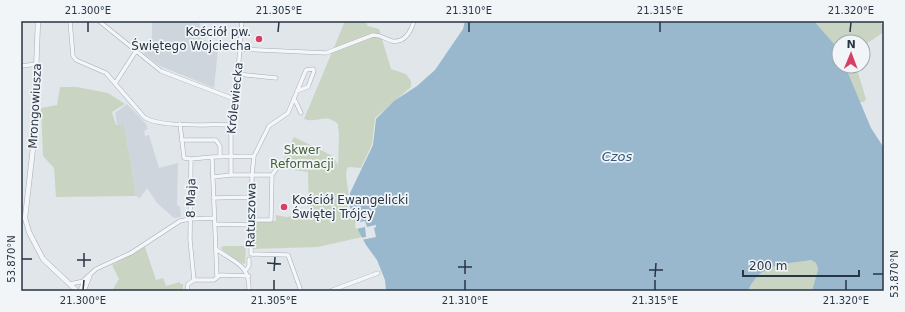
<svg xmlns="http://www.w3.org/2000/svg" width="905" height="312" font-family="'DejaVu Sans',sans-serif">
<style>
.built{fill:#cfd5dd}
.green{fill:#c9d5c2}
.water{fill:#9ab8cd}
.pier{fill:#e1e6eb}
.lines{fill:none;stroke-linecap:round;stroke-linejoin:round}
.minor-casing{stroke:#a6adb6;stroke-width:4.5}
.tertiary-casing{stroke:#a6adb6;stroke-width:5.5}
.minor{stroke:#f4f6f9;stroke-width:3.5}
.tertiary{stroke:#f4f6f9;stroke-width:4.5}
.ticks{fill:none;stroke:#283544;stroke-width:1.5}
.poi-dot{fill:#d73f65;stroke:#f1f5f8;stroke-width:1.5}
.labels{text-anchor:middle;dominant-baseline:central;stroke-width:3.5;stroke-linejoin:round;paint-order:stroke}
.poi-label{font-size:12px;fill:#283544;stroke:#f1f5f8;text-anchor:end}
.street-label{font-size:12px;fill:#283544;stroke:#f1f5f8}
.park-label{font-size:12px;fill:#416035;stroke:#f1f5f8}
.water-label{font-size:13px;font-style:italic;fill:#30587a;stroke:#f1f5f8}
.neatline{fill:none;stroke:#283544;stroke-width:1.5}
.ticks-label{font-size:10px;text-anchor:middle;fill:#283544}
</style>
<rect width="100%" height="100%" fill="#e1e6eb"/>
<path class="built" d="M152,21H199L202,39L217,45L218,49L214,88L160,66L144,54L152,36Z
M127,104L146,124L148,129L144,131L145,136L149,135L159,168L178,163L177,205L180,207L181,217L174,218L157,203L147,188L140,198L136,196L124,124L117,125L115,113Z"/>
<path class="green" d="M345,21H365L368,26L379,29L391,69L406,74L411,81V87L375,118L372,144L361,168L348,167C342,177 354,197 346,212L351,210L362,237L318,247L254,249L255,221H276V215L286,217L309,214L308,172L280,168L294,137L333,156L338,165L339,136L338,124C324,112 318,124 304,119Z
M814,21H877L884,27V32L863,46V42H839V52L835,45Z
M845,66H856L866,99L864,102H858Z
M60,87H77L108,93L125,104L112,112L116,125L124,124L136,196L56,197L54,168L43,156L41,108L57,105Z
M224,246H246L245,264H243L222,250L221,247Z
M145,247L156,280L163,278L166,286L180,282V284H183V291H112L119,279L112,265Z
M811,260L816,263L818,269L812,291H748C761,262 783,265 811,260Z"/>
<path class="water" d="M465,21H814L835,45L839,52V66H845L871,128L884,148V291H812L818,269L816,263L811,260C783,265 761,262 748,291H386L385,280L377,260L366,245L357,228L349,204L350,193L373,145L376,119L394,101L417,86L435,70L463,29Z"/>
<path class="pier" d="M365,221L367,227L376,225V227L374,228L376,237L361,240L360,238L366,237L365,227L356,229L355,223Z"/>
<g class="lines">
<g class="minor-casing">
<path id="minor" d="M70,21L73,56L76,60L106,73L144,117C159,128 210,124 231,125
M99,21L161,71L234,99
M881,21L884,24
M240,49L326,53L373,35C381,35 385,39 392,41C405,43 411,31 414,21
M21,66L37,64
M237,74L276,78
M116,82L136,51
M297,91L308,87L314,71L313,69L306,70L288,113L269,126L254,156L252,175L251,254L288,255L301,291
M294,98L301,113
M180,124L184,158L191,159L212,157
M181,140H216L220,146V156
M191,159L190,240L194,280
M231,175V125L237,85L242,21
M272,175L279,165
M213,177L231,175H272
M213,198L252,197
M252,220H271L272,175
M215,224L251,225
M216,249C235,263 250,264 249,291
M246,270L249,266V259
M217,278L212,157L254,156
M194,280H214L220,275L249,276
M70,284L84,281
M80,291L85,279L96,269L131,253L180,221L190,219L213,218
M84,291L90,276
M187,291L188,284L194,280
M330,291L378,273"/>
</g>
<g class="tertiary-casing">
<path id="tertiary" d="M38,21L33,148L25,218L29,232L43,259L77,291"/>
</g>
<use href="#minor" class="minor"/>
<use href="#tertiary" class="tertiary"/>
</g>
<path class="ticks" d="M88,32V22M278,32L279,22M469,32V22M660,32V22M850,32L851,22M22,259H32M77,260H91M267,263L281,264M84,267V253M458,267H472M649,270H663M274,271L275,257M465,274V260M873,274H883M655,277L656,263M83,290L84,280M274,290V280M465,290V280M655,290V280M846,290V280"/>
<g class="poi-dot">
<circle cx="259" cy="39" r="4"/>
<circle cx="284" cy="207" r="4"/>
</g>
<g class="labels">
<g class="poi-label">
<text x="251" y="32">Kościół pw.<tspan x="251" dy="14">Świętego Wojciecha</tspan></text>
<text x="292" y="200" text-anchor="start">Kościół Ewangelicki<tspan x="292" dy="14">Świętej Trójcy</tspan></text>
</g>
<g class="street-label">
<text transform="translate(235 98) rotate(-84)">Królewiecka</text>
<text transform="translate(35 106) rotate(-87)">Mrongowiusza</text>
<text transform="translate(191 198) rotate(-89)">8 Maja</text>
<text transform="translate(251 215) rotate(-89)">Ratuszowa</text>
</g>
<g class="park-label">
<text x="302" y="150">Skwer<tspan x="302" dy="14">Reformacji</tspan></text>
</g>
<g class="water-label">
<text x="617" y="156">Czos</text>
</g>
</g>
<rect width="905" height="312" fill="none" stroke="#f1f5f8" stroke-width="44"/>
<g transform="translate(851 54) rotate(1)"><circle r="19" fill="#f1f5f8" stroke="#a1a8b0"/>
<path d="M0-3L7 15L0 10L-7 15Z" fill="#d73f65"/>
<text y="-6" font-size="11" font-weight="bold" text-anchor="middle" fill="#283544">N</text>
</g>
<path d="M743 270v6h116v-6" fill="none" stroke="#283544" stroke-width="2"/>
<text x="749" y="270" font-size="12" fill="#283544" stroke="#f1f5f8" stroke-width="3" paint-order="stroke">200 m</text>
<rect x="22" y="22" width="861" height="268" class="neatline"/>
<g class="ticks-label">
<text x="88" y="14">21.300°E</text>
<text x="279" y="14">21.305°E</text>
<text x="469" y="14">21.310°E</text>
<text x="660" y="14">21.315°E</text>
<text x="851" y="14">21.320°E</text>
<text transform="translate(11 259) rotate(-90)" y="4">53.870°N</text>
<text transform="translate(894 274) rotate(-90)" y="4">53.870°N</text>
<text x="83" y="304">21.300°E</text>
<text x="274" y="304">21.305°E</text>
<text x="465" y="304">21.310°E</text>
<text x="655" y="304">21.315°E</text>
<text x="846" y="304">21.320°E</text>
</g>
</svg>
